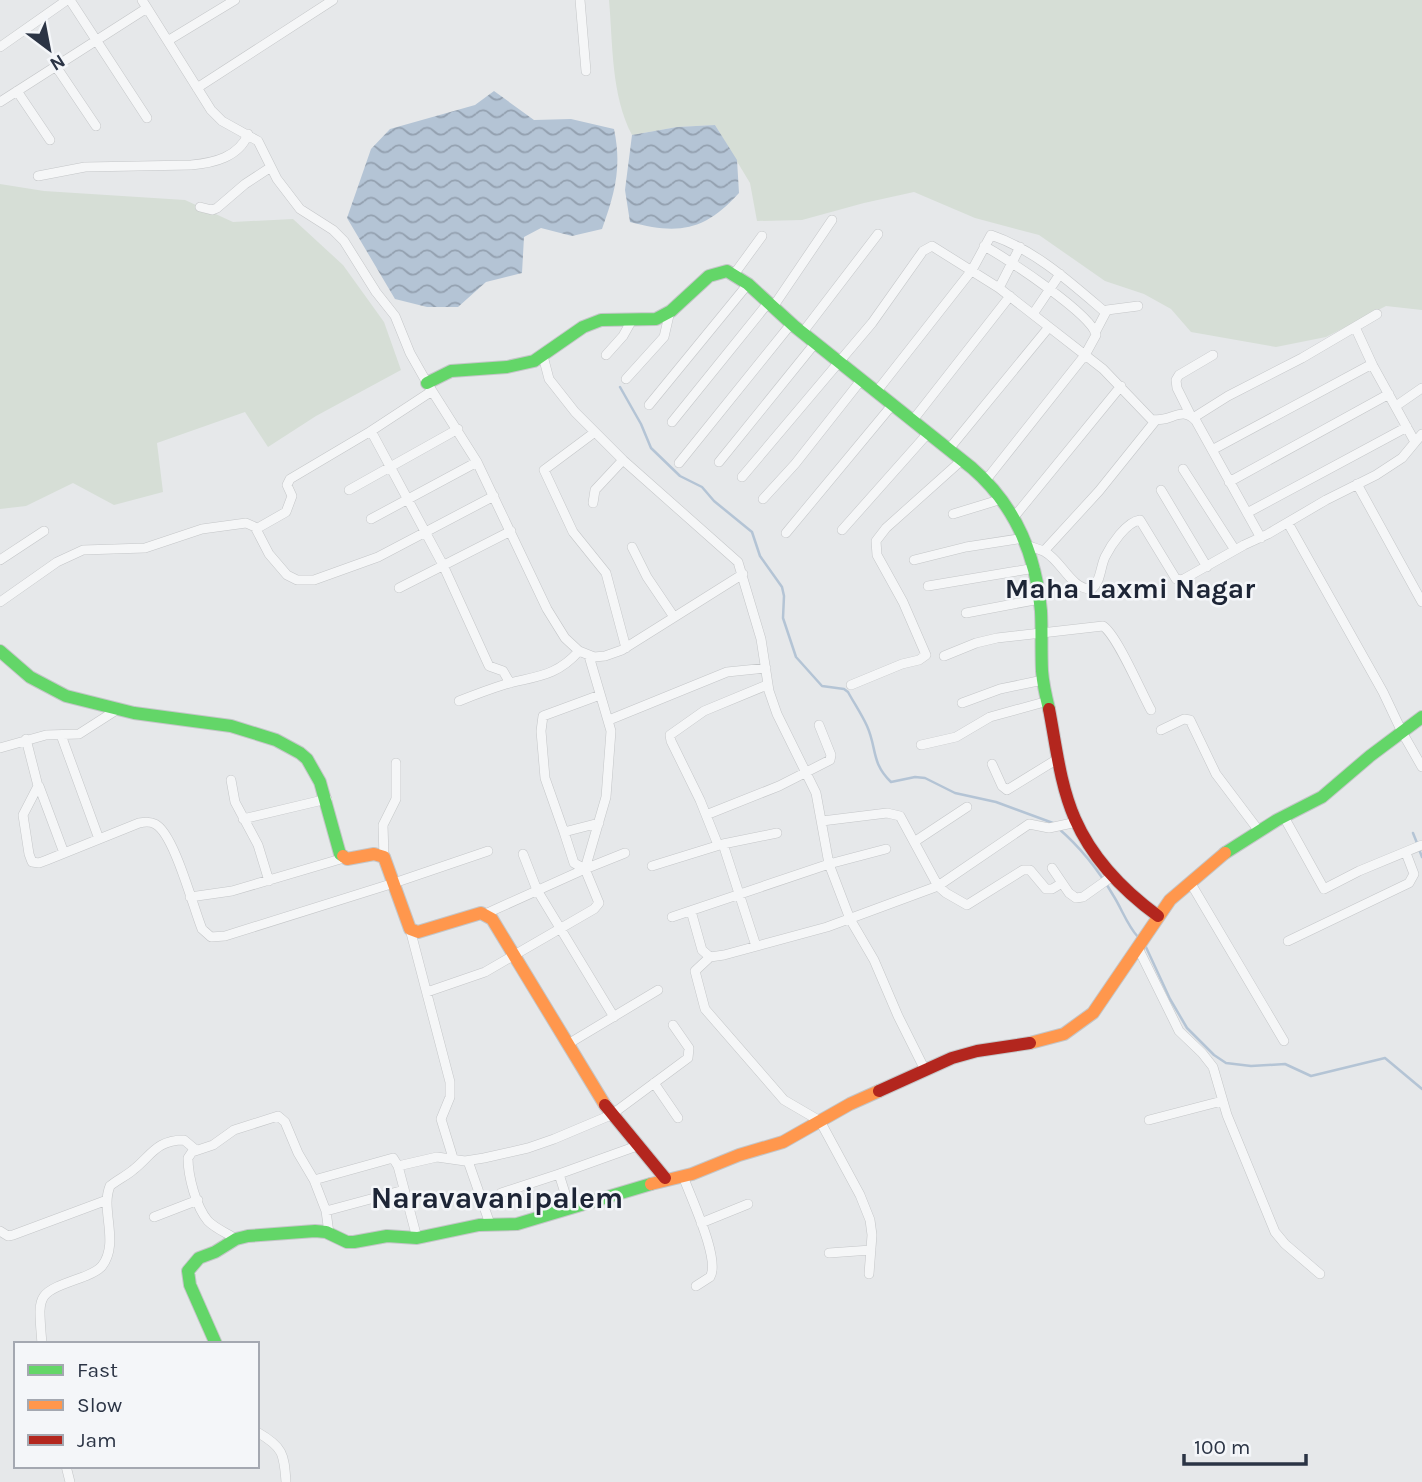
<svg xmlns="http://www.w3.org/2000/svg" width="1422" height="1482" font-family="Karla,sans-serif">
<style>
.green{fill:#d6ded6}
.water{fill:url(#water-waves)}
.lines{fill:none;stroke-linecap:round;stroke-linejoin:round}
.stream{stroke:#b4c4d5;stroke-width:2.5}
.street-casing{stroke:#c4c6c8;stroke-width:10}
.fast-casing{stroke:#c4c6c8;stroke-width:14}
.slow-casing{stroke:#c4c6c8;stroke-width:14}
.jam-casing{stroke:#c4c6c8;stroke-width:14}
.street{stroke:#f5f6f7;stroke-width:9}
.fast{stroke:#63d668;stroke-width:12}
.slow{stroke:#ff974d;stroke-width:12}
.jam{stroke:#b3261e;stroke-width:12}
.labels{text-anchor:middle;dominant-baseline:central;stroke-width:5;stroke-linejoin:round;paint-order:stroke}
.neighbourhood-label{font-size:28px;font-weight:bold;fill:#1d2536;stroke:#f4f6f9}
.quarter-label{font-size:30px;font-weight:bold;fill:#1d2536;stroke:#f4f6f9}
</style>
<defs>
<pattern id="water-waves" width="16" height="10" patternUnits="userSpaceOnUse" patternTransform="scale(1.75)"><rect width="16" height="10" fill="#b4c4d5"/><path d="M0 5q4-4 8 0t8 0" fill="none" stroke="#93a0af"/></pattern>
</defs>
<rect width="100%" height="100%" fill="#e6e8ea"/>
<path class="green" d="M609,0H1422V310L1386,306L1326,337L1276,347L1191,332L1171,309L1144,294L1105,281L1039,235L975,218L914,192L864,203L802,220L757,221L750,183L715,125L677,127L632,135C611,95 613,45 609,0Z
M0,184L44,191L185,200L233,222L293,219L343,265L384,322L401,370L316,416L268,447L245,412L157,443L163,492L114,505L73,483L26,506L0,509Z"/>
<path class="water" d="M494,91L534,120L571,119L614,129C622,167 615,193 602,229L572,236L541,228L524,237L522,273L486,282L458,307H427L395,299L347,218L371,149L390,129L475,105Z
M715,125L737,160L739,193C705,231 678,235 630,222L625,190L632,135L677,127Z"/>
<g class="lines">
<path class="stream" d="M620,387L641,424L651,448L680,476L702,487L714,501L752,532L760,556L782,587L784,596L783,618L796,657L822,686L844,689L848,692C854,703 862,715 867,726C877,748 871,763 891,782L915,777L925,778L955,793L996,802L1053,823
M1058,828C1079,846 1099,871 1113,895C1122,909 1127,925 1138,937
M1413,833L1417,843
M1419,849L1422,857
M1145,945L1170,999L1187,1028L1214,1055L1226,1063L1251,1066L1285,1064L1311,1076L1385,1058L1422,1089"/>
<g class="street-casing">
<path id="street" d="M70,0L147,118
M580,0L586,71
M147,8L211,110L222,121L258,141L277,179L300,209L333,230L344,241L376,292L395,316L410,353L427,383L477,462L547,609L565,638L579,651L594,657L605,656L622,650L743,574
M169,40L235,0
M0,47L67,0
M55,65L96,126
M197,88L333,0
M17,91L50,140
M0,102L147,8L142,0
M38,176L85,167L191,165C214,163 239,157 248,134
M200,207L212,210L217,208L245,184L271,167
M984,246C1005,257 1093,315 1096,335L1085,355L986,480
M735,273L762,236
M999,288L1020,247
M773,307L832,220
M1033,314L1060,274
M1355,327L1373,366L1415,442
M1096,331L1107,310L1138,306
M803,332L878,234
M606,355L623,336L632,320
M543,356L549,379L575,412L623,460L738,562L761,639L769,691L777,714L816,793L829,864L672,917
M626,379L664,337L670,311
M877,391L972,270L991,235C1035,250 1070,282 1105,312
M649,405L748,284
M1396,406L1422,388
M1190,414L1177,388L1176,380L1179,375L1213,355
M1193,418L1228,396L1302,358L1377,314
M913,420L1010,296
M672,422L768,303
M371,431L443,565L489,666L503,671L510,683
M595,432L544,470L573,532L606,573L626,648
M949,449L1049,327
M1212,450L1372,364
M719,462L816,342
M679,463L791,324
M1183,469L1235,550
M742,477L872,323L923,251L932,246L999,288L1103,369L1151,419C1170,424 1181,404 1196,421L1261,538
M1229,482L1389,394
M1357,484L1422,602
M349,490L458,429
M1161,490L1207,567
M763,499L795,464L862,379
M593,503L595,490L623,460
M1247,513L1407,427
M953,514L1002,499
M1014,517L1121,386
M371,519L477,462
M1288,523L1383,692L1402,732L1422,767
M256,529L286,512L292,496L287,485L290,479L371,431L432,391
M842,530L929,432
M786,533L893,404
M1029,546C1034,548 1040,549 1045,552C1062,561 1071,590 1092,589C1101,581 1100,568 1105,557C1111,545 1126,522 1140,520L1176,579L1182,580L1244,545L1268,534L1326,500L1376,475L1402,458L1422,434
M632,547L647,577L674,617
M1044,551L1099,491L1156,420
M0,560L44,531
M914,560L966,547L1024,538
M928,586L1035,568
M399,588L511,531
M0,602L57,562L83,550L145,548L202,529L246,523L255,527L269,554L287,575L297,580H314L378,557L494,496
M966,613L1040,599
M944,656L976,643L997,638L1103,626C1117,635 1141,692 1151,710
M851,685L902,664L919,660L926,655L903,602L877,555L876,541L886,528L962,460
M459,701C474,695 490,689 506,684C536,676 556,677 579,651
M962,703L1000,689L1043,680
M609,720L727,672L766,668
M1161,730L1184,719L1190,720L1216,774L1259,831
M61,735L99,839
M26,739L38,786L23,815L29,854L32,862L39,863L47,860L139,823C144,822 150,821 155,824C174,833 193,907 202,929L211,937L225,936L394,883L488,851
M921,745L956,737L990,717L1048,701
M0,748L46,735L79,734L118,709
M992,764L1002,786L1007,790L1059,758
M231,780L235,802L258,845L269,881
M39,786L64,853
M706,815L779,786L830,760L831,755L819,725
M1284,817L1324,889L1359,871L1422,845
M243,819L327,799
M822,821L887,813L900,816L938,886L946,893L967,905L1023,870H1030L1046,889H1052L1062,883
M564,832L545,778L541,731L543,716L600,695
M914,842L967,807
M723,844L756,946
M718,845L700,800L671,741L670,735L704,711L767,685
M886,849L829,864L850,919L874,960L898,1016L925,1070
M523,854L537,890L614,1017
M384,857L383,825L396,799V763
M652,866L723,844L777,833
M1052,868L1069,893L1076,898L1083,897L1114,875
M585,869L574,863L564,832L599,823
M1190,882L1284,1041
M190,897L232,891L344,858
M691,911L702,950L710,957L724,955L827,927L938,886L1029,824L1049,828L1077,822
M485,914L585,869L625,853
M410,929L450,1082V1097L441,1119L453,1158
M1288,941L1409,883L1414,874L1406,853
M1138,948L1179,1031L1202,1053L1213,1067L1227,1115L1275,1232L1285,1244L1320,1274
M710,957L695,971L705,1009L784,1100L820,1121L860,1195L870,1220L872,1235L869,1274
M427,992L485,972L594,909L599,903L585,869L606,797L611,731L589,656
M568,1044L658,990
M654,1083L678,1118
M1149,1120L1222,1101
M468,1161L490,1224
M398,1166L437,1157L465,1161L484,1158L528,1148L554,1139L611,1115L688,1058L689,1048L673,1025
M559,1174L637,1146
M683,1176C690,1196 721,1260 710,1277L696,1286
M314,1180L393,1158L398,1166L417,1238
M501,1193L559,1174L570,1209
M326,1211L404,1190
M154,1217L198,1200
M701,1223L748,1204
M0,1231L8,1236L13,1235L107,1200
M236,1239C227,1233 216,1229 208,1221C196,1207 188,1176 188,1158L192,1152L213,1145L234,1130L278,1116L285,1122L298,1153L314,1180L326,1211L329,1233
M829,1253L871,1250
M42,1344C38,1293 35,1294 83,1277C90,1274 97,1272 102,1266C120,1242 100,1210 110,1186C117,1180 126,1176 133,1170C151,1156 156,1140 184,1140L196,1150
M257,1432C283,1447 284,1453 286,1482
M66,1466L70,1482"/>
</g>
<g class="fast-casing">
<path id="fast" d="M427,383L451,371L507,367L534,361L583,327L601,320L656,319L671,311L709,276L727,271L748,284L794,326L972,468C1015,505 1036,556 1041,611C1042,631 1041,651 1042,671C1043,684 1046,697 1049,709
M0,651L30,677L66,696L134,713L231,726L276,740L300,753L307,759L320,782L340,854L343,856
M1225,853L1277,820L1322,797L1370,756L1422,717
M216,1344L190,1285L188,1271L199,1258L215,1252L236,1239L248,1236L315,1231L326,1232L347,1242H354L387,1236L417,1238L479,1225L517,1224L651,1184"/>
</g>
<g class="slow-casing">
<path id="slow" d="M343,856L347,859L374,854L384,857L410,929L418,932L481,913L492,919L605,1105
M1030,1043L1064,1034L1093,1013L1170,900L1225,853
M651,1184L692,1174L739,1155L783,1142L850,1104L879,1091"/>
</g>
<g class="jam-casing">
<path id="jam" d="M1049,709C1056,745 1060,785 1075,819C1092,858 1124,891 1158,916
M879,1091L952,1058L977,1051L1030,1043
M605,1105L665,1178"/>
</g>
<use href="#street" class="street"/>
<use href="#fast" class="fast"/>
<use href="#slow" class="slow"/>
<use href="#jam" class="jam"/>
</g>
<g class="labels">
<g class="neighbourhood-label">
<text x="1130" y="588">Maha Laxmi Nagar</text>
</g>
<g class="quarter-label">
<text x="497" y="1198">Naravavanipalem</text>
</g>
</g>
<rect x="14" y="1342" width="245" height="126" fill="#f4f6f9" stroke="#a4a8b1" stroke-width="2"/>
<rect x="28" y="1365" width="35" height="10" fill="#63d668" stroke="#a4a8b1" stroke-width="2"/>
<text x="77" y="1377" font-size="21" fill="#2b3445">Fast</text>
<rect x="28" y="1400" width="35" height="10" fill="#ff974d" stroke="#a4a8b1" stroke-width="2"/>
<text x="77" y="1412" font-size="21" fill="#2b3445">Slow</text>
<rect x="28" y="1435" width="35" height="10" fill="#b3261e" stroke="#a4a8b1" stroke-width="2"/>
<text x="77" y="1447" font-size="21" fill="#2b3445">Jam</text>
<g transform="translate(49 49) rotate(148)" stroke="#f4f6f9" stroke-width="5" paint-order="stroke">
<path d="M0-5L12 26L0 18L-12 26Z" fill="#2b3445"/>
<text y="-10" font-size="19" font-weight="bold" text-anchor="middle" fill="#2b3445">N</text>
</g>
<path d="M1184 1454v10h122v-10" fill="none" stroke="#2b3445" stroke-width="3.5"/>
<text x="1194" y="1454" font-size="21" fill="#2b3445" stroke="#f4f6f9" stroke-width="5" paint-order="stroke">100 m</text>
</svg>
